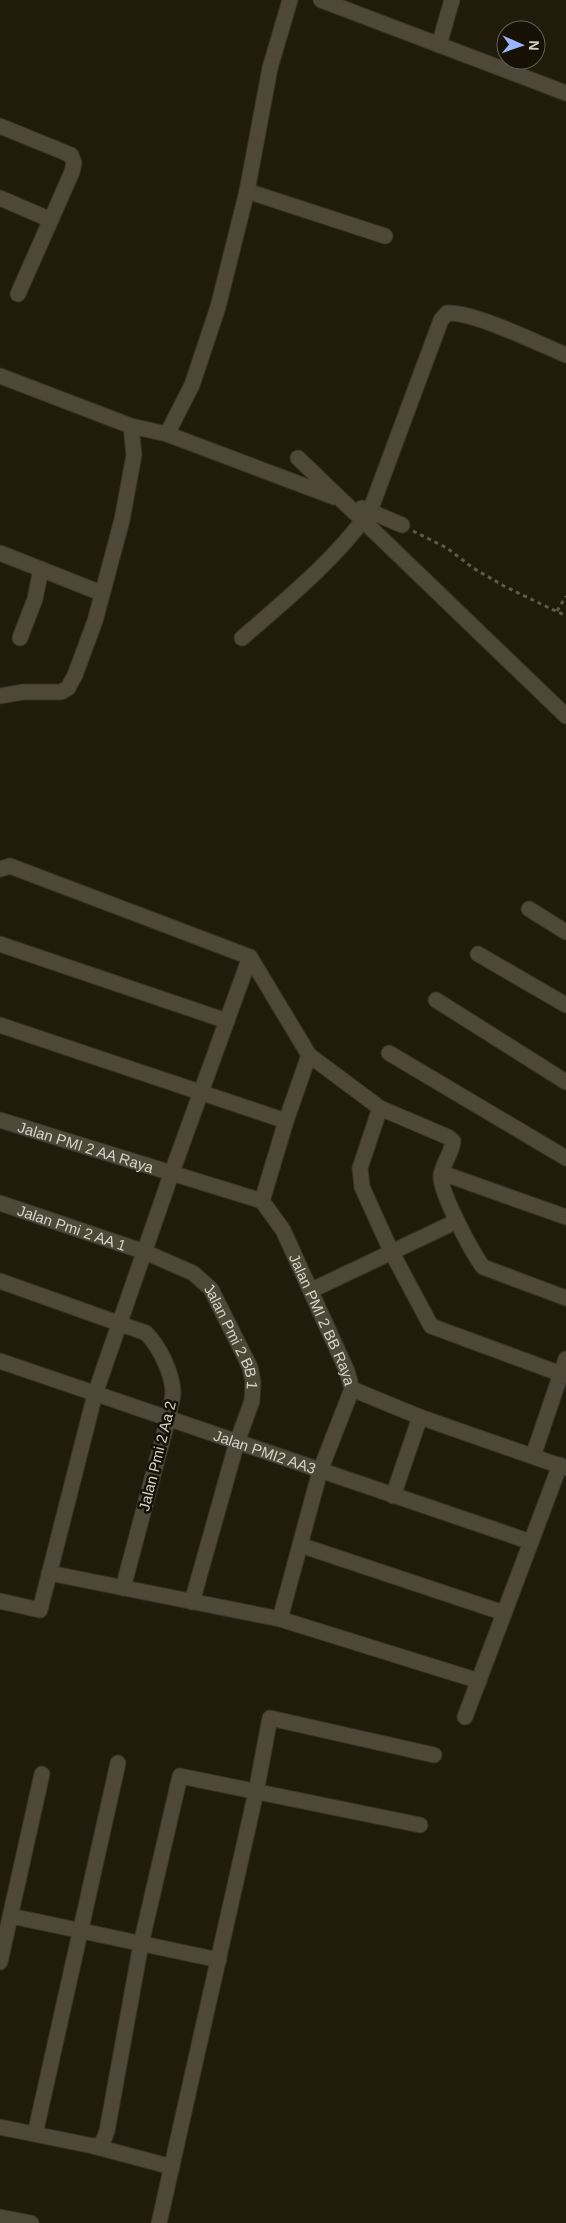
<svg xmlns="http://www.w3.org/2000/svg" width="566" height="2223" font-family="Arial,sans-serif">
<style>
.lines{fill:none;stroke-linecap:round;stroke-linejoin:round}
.street-casing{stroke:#37322c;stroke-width:17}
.path{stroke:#5e594c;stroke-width:3;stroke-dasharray:4 4;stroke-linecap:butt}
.street{stroke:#4f4838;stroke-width:15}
.labels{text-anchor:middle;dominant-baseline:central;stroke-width:5;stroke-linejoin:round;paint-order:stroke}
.street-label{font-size:15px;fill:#d5d1c8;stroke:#171105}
</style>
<rect width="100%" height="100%" fill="#211b0c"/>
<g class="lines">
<g class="street-casing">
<g id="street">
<path d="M321,0L566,93"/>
<path d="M439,45L452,0"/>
<path d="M0,126L71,155L74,163L72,172L18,294"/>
<path d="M247,191L385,236"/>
<path d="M0,198L51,220"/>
<path d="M0,376L131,426L167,434L192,385L218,307L247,191L270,68L290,0"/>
<path d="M167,434L334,497"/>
<path d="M298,458L566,716"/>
<path d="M362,508L402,525"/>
<path d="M0,553L101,593"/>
<path d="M20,638L35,599L41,569"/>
<path d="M242,638C287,599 335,560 370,511L441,320L447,313C473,311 539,344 566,355"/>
<path d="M0,696L23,692H61L68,688L75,675L95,621L122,520L134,455L131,426"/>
<path d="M0,869L10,866L250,957L172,1172L95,1394L40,1610L0,1601"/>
<path d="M529,909L566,932"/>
<path d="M0,944L227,1021"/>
<path d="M478,954L566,1005"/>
<path d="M250,957L309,1055L380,1108L448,1137L453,1141C452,1153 443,1163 441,1175C439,1191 472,1252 483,1267L566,1298"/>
<path d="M436,1000L566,1082"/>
<path d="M0,1025L286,1121"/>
<path d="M389,1053L566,1158"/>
<path d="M380,1108L360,1168L362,1187L391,1251L431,1326L561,1374"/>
<path id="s1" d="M0,1120L262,1201L283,1230L347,1371L352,1389L320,1471L280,1619"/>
<path d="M442,1173L566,1217"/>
<path d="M262,1201L286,1121L309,1055"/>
<path id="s2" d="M0,1203L145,1252L193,1273L211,1289L250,1367L253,1382L252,1401L237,1442L192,1602"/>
<path d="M0,1281L146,1333C159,1346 172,1372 173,1392C173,1400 169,1410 168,1419L123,1588"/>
<path d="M312,1290L457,1221"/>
<path id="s3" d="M0,1361L531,1542"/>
<path d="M352,1389L420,1417L566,1468"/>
<path d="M533,1456L566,1359"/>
<path d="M393,1496L420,1417"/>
<path d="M300,1545L504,1613"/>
<path d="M49,1573L280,1619L479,1681"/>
<path d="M465,1717L560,1465"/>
<path d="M11,1916L219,1960"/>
<path d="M0,1962L42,1774"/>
<path d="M0,2127L93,2146C103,2147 104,2138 107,2131L141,1944L180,1776L420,1825"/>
<path d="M35,2134L118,1763"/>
<path d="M93,2146L172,2167"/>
<path d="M0,2217L31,2223"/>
<path d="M159,2223L256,1792L270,1718L434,1755"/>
</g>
</g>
<path class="path" d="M413,531L447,548L473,568L504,586L566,616
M557,611L566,596"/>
<use href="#street" class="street"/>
</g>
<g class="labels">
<g class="street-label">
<text stroke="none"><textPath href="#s1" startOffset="90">Jalan PMI 2 AA Raya</textPath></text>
<text stroke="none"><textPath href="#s2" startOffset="76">Jalan Pmi 2 AA 1</textPath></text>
<text stroke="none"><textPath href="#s1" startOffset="408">Jalan PMI 2 BB Raya</textPath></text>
<text stroke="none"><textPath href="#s2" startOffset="282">Jalan Pmi 2 BB 1</textPath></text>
<text stroke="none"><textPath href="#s3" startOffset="280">Jalan PMI2 AA3</textPath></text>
<text transform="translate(157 1456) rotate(-76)">Jalan Pmi 2 Aa 2</text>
</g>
</g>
<g transform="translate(521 45) rotate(92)"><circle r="24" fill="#171105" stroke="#635e53"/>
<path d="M0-4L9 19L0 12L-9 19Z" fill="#98b5fd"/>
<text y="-8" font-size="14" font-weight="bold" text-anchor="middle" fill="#d5d1c8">N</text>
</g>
</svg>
